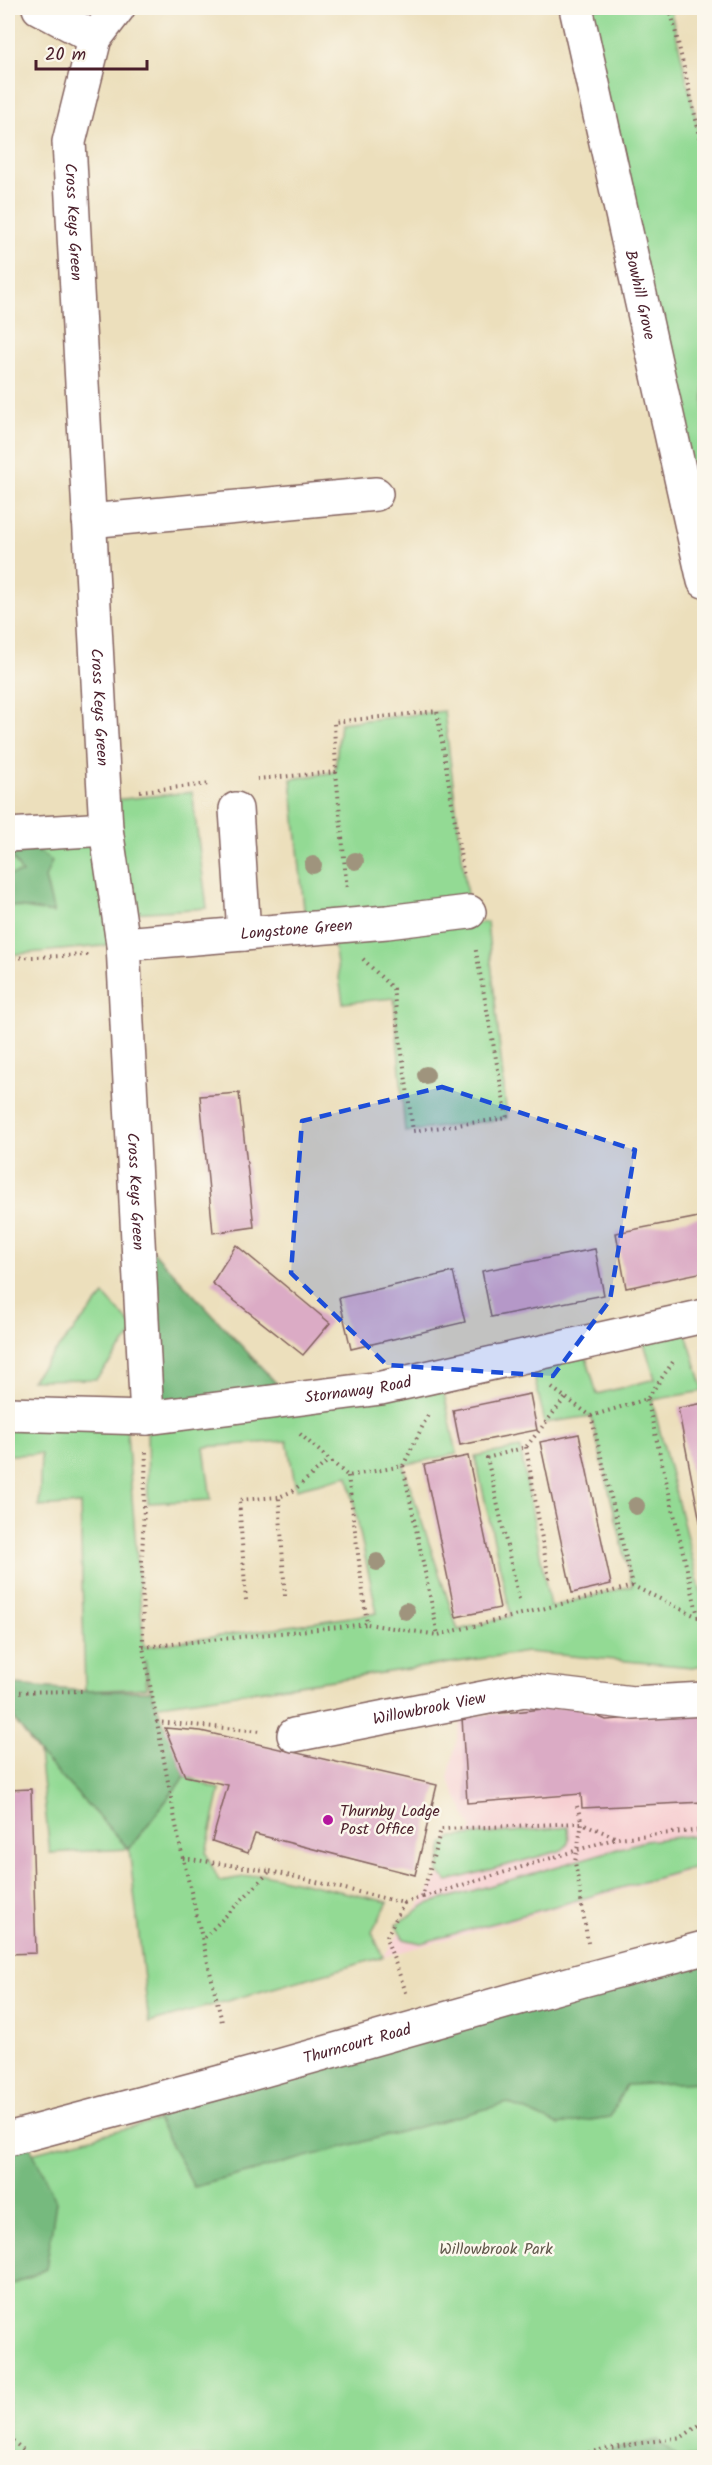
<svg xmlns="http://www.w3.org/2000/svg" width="712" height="2465" font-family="Kalam,sans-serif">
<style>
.built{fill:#f7cfd2}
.green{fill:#93da94;stroke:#6e7c60;stroke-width:1.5}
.forest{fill:#76ba7e;stroke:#606c54;stroke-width:1.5}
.building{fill:#dbabc5}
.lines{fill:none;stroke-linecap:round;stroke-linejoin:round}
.minor-casing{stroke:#83625e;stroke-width:36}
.path{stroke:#83625e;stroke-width:4;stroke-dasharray:1.5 4.5;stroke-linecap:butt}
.minor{stroke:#fff;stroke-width:33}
.tree{fill:#9f947d}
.marked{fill:#1d4ed8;fill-opacity:0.2;stroke:#1d4ed8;stroke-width:4.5;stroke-dasharray:12 8;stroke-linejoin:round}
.poi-dot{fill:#b5179e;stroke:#fbf7ec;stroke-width:2}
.labels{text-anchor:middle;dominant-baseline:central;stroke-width:5;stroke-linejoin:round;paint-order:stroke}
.street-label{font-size:16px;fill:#4a1f2b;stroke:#fbf7ec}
.poi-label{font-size:16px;fill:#4a1f2b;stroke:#fbf7ec;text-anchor:start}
.park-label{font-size:16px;fill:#60574a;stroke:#fbf7ec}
</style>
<rect width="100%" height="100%" fill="#fbf7ec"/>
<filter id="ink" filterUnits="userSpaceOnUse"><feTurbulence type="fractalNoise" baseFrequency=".0167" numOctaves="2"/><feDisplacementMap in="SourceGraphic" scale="12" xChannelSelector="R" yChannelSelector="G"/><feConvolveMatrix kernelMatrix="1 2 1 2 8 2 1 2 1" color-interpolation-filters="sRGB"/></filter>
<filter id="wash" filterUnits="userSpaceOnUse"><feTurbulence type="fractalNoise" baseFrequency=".008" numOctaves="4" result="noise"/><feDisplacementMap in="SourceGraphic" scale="24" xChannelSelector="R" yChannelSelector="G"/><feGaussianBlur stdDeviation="1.35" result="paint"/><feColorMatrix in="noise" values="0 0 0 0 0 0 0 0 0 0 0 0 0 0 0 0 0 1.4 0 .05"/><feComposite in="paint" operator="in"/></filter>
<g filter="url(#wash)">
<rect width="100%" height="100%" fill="#ecdfbc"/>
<path class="built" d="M704,1703V1867L383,1957L472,1828L448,1779L462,1717Z"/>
<path class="green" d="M567,8H670L704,153V483L684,488Z
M444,711L469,912L389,934L487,922L507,1118L405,1132L394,998L343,1003L331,926L306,929L291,779L335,772L340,723Z
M192,792L207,908L118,914L123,944L8,955V834L106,829L104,801Z
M104,1295L136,1330L96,1379L31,1380Z
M682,1321L704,1391L652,1400L704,1605V1665L692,1667L527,1652L153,1706L145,1660L147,1688L85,1691L80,1504L39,1507L41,1454L8,1455V1416L126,1422L144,1647L377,1613L348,1476L296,1489L287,1441L204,1447L211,1500L148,1503L147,1418L440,1375L457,1454L403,1465L458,1630L511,1616L475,1456L520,1448L550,1607L632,1586L591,1416L545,1423L529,1355L582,1343L597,1394L655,1379L640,1330Z
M39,1753L129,1849L185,1776L220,1790L206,1853L219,1881L263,1874L388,1902L372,1932L383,1957L149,2023L129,1849L50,1853Z
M568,1827C569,1839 571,1846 559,1851L448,1881L438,1873L443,1844L453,1837Z
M704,1834V1865L421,1943L404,1939L396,1925L427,1904L645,1841Z
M704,1978V2457H8V2159Z"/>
<path class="forest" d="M22,840L52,861L45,878L54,913L8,905V875L22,873L8,850Z
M137,1234L291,1399L147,1418Z
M15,1685L85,1691H151L185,1776L129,1849L39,1753L14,1719Z
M704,1958V2082L626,2085L610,2117L558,2125L508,2103L194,2187L153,2112Z
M29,2144L56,2201L46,2269L8,2287V2148Z
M657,2440L678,2457H582Z"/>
<g id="blocks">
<path class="building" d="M239,1093L254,1227L213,1233L200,1096Z
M704,1216V1272L626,1288L616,1233Z
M236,1245L330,1323L303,1355L212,1283Z
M595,1249L604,1295L491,1317L482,1271Z
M453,1272L465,1322L351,1349L339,1298Z
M701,1349H704V1363Z
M530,1394L537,1430L460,1445L453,1410Z
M704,1403V1537H703L678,1408Z
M579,1434L611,1584L572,1593L540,1442Z
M468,1456L500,1608L456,1617L424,1465Z
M573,1706L606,1720L704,1713V1802L582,1808L581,1794L467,1803L462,1717Z
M165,1728L201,1731L437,1785L415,1875L255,1834L248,1853L212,1841L228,1785L185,1776Z
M31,1789L36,1953L8,1954V1790Z"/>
</g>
</g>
<g filter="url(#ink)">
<use href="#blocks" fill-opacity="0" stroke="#83625e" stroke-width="1.5"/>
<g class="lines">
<g class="minor-casing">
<g id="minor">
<path d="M39,8L95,38"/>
<path id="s1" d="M118,8L95,38L69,142L106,829L123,944L147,1418"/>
<path id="s2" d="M576,8L704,581"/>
<path d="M89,521L376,494"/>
<path d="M236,809L244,934"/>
<path d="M8,835L106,829"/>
<path id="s3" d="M123,944L387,922L469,912"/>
<path id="s4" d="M8,1414L147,1418L381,1388L704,1316"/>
<path id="s5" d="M294,1735L524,1690L633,1703L704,1699"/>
<path id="s6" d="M8,2139L236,2078L583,1980L704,1948"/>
</g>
</g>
<path class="path" d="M670,8L704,154
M336,772L347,890
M257,779L336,772L334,722L437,711L464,877
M140,791L211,784
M8,958L88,955
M363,959L393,989L413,1131L507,1118L475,946
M552,1388L591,1416L633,1586L698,1617L704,1616
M647,1399L698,1616
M591,1416L647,1399L675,1359
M300,1434L348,1476L403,1466L428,1415
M526,1447L549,1579
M146,1452L142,1560L143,1647L179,1841L222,2022
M403,1466L438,1635
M348,1476L367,1624L438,1635L633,1586
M285,1596L279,1497L293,1491L329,1460
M519,1599L487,1458L526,1447L566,1397
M246,1600L239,1500L279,1497
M143,1647L367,1624
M8,1692L85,1691
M156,1722L261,1731
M577,1806L582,1823L575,1862L588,1943
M183,1858L270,1871L203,1939
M270,1871L404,1903L422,1897L441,1829L582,1823L617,1838
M423,1897L617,1838L704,1830
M404,1903L386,1938L407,1995
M8,2437L33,2458
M565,2458L608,2448L682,2437L704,2422"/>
<use href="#minor" class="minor"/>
</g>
<g class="tree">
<circle cx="355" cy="861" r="9"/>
<circle cx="313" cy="865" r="9"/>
<circle cx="426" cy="1075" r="9"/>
<circle cx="636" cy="1506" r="9"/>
<circle cx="377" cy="1562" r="9"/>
<circle cx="406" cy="1611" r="9"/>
</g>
</g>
<path class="marked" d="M442,1087L635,1150L610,1300L553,1376L387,1365L291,1273L302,1121Z"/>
<circle class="poi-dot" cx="328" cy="1820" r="6"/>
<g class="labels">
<g class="street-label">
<text stroke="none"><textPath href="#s1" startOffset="225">Cross Keys Green</textPath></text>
<text stroke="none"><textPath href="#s2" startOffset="294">Bowhill Grove</textPath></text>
<text stroke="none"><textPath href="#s1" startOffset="711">Cross Keys Green</textPath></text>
<text stroke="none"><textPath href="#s3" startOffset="174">Longstone Green</textPath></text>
<text stroke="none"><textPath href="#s1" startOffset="1197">Cross Keys Green</textPath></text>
<text stroke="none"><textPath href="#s4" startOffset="352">Stornaway Road</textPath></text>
<text stroke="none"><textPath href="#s5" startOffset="138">Willowbrook View</textPath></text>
<text stroke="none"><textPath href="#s6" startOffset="362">Thurncourt Road</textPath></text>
</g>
<g class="poi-label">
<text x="340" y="1811">Thurnby Lodge<tspan x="340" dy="18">Post Office</tspan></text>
</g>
<g class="park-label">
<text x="496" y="2249">Willowbrook Park</text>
</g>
</g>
<rect width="712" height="2465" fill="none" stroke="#fbf7ec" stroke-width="30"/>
<path d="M36 60v9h111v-9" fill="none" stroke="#4a1f2b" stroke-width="3"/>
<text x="45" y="60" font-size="18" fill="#4a1f2b" stroke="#fbf7ec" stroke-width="4.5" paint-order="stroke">20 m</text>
</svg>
